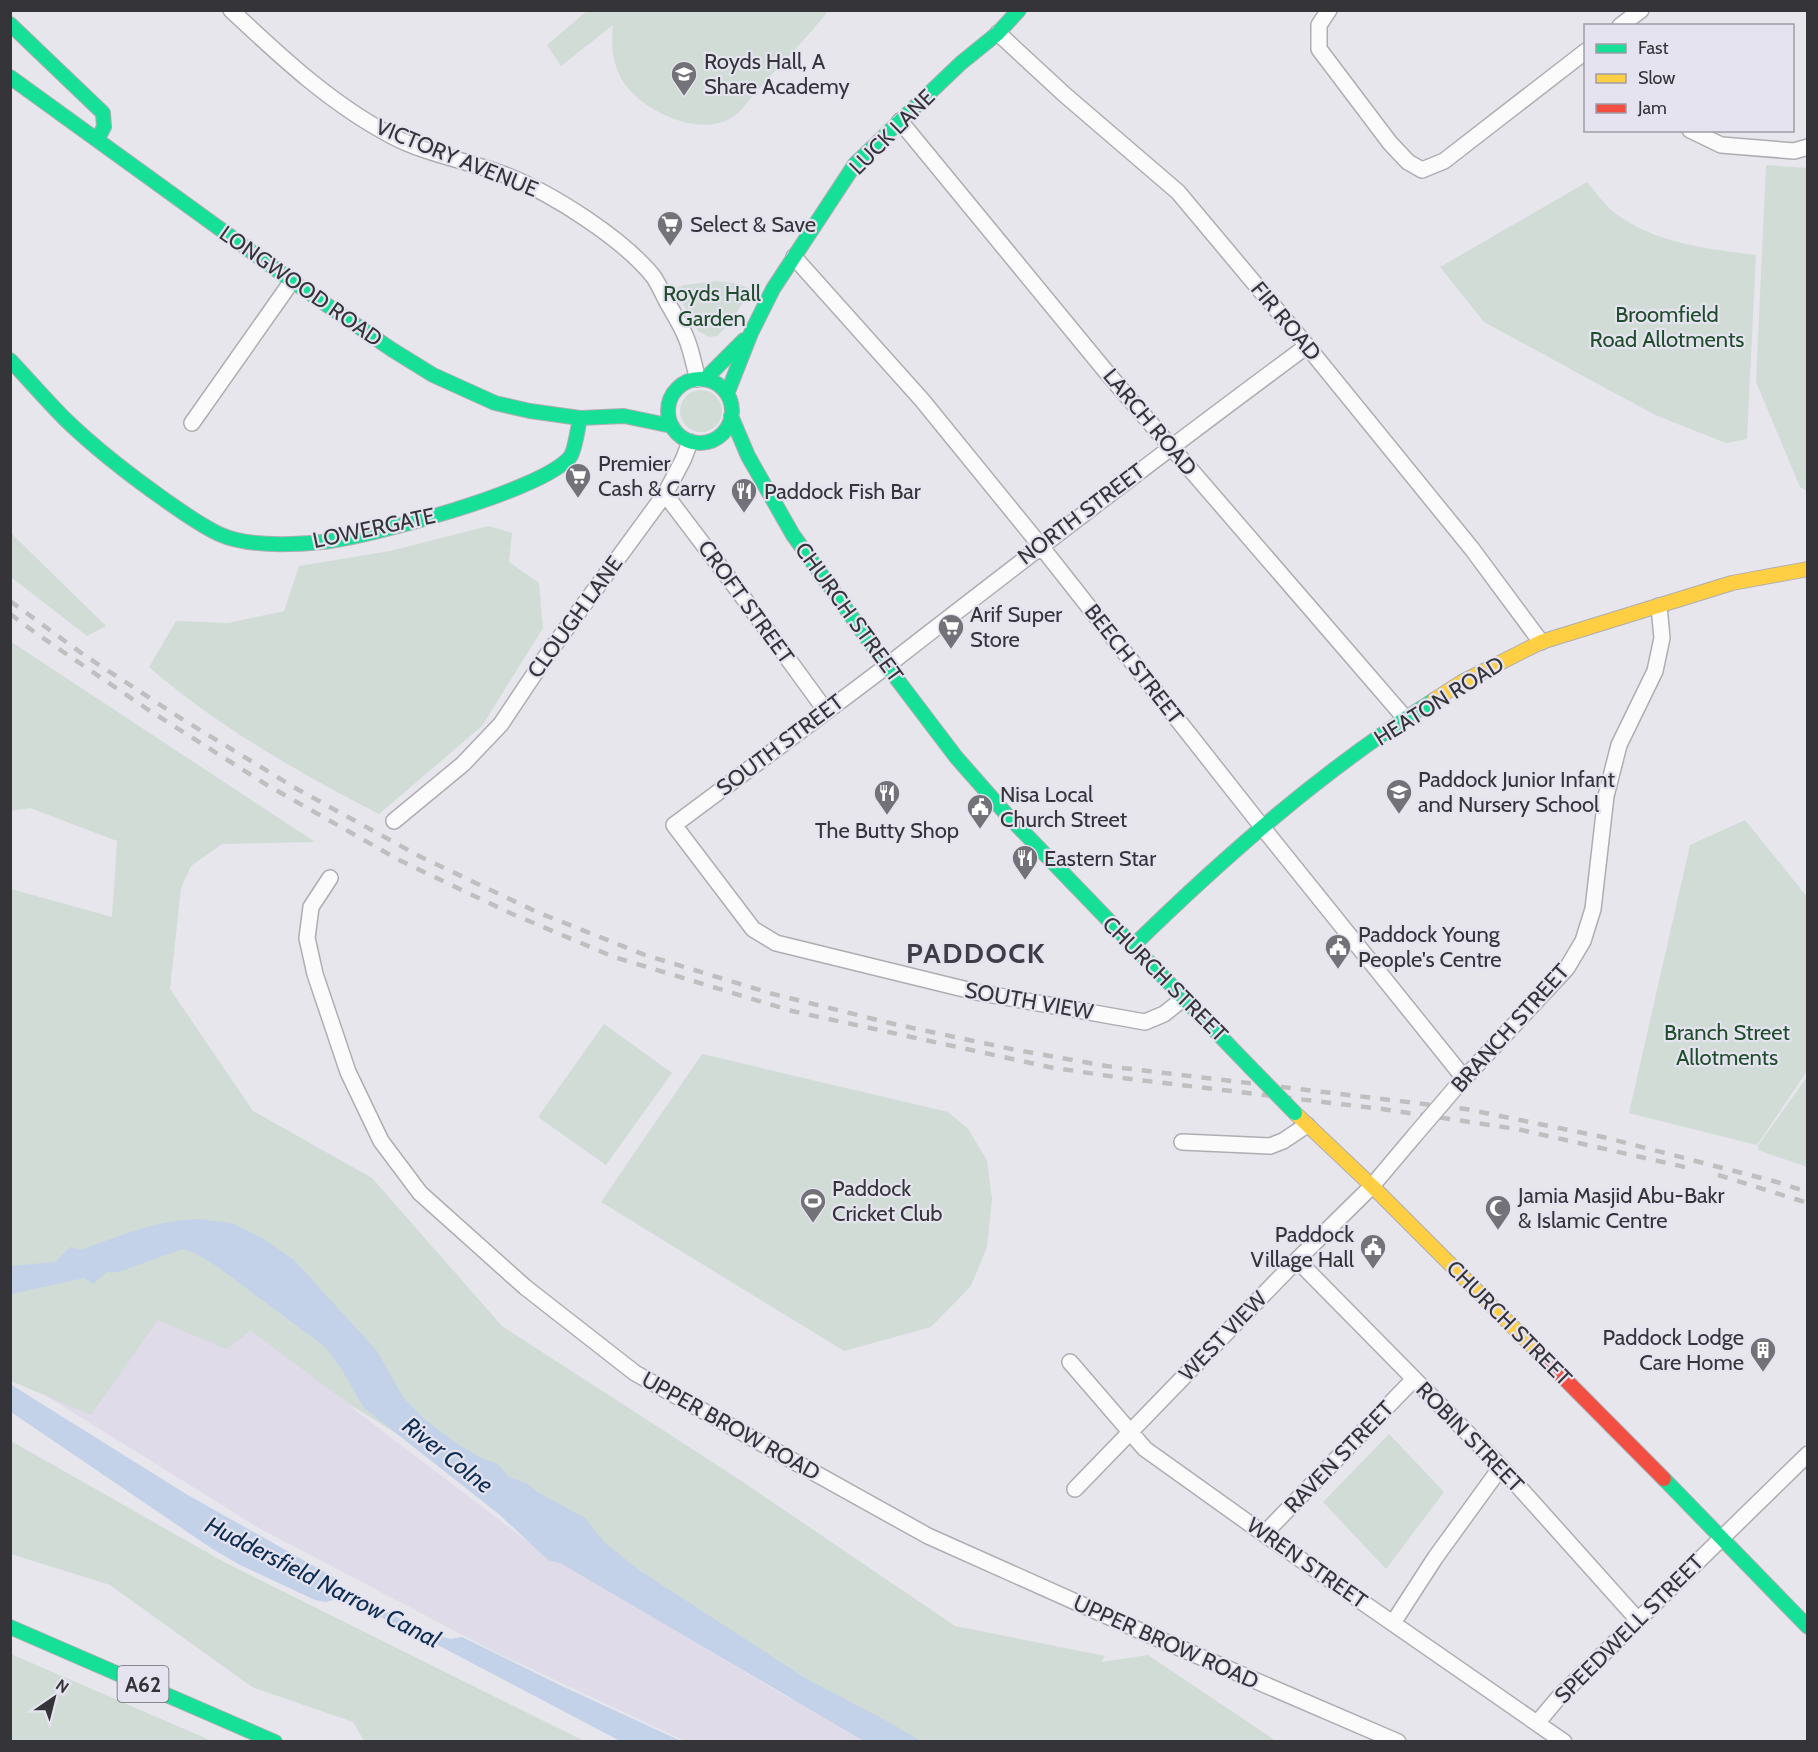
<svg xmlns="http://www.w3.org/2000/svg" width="1818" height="1752" font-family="Cabin,sans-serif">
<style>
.industrial{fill:#dfdbe9}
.green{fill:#d0dcd5}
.water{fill:#c3d2e8}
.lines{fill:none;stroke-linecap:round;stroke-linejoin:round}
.street-casing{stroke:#aeadb2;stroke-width:18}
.fast-casing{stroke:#aeadb2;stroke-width:16}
.slow-casing{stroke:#aeadb2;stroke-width:16}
.jam-casing{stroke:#aeadb2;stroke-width:16}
.street{stroke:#fbfbfc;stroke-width:15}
.fast{stroke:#16e098;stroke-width:14}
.slow{stroke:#ffcf43;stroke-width:14}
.jam{stroke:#f24e42;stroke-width:14}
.rail{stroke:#bfbfc0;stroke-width:4.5;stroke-dasharray:10 10;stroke-linecap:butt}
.street-bridge-casing{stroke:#aeadb2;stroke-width:18;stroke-linecap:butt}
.fast-bridge-casing{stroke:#aeadb2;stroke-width:16;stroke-linecap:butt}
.street-bridge{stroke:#fbfbfc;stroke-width:15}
.fast-bridge{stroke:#16e098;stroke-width:14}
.labels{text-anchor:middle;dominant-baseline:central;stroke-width:4.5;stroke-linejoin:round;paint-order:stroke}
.shield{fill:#e5e3f0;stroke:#6a6870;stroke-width:1.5}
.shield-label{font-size:21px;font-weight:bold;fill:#353439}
.poi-label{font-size:22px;fill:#353439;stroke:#e5e3f0;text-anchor:start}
.street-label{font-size:22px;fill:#353439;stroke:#e5e3f0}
.park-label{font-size:22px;fill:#204e2c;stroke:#e5e3f0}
.water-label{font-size:24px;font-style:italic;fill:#0e2d52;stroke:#e5e3f0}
.district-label{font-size:28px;font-weight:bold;letter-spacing:1.5px;fill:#3f3e48;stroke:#e5e3f0}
</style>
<rect width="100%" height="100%" fill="#e7e6ed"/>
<path class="industrial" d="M10,1303L285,1306L355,1410L548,1557L557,1559L790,1699L798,1694L867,1741H685L495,1652L259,1528L11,1374Z"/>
<path class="green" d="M588,10H828V11C807,38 781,64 758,90C750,98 742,111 733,117C700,139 638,110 621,78C612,61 611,43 613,25L561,66L547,45Z
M1766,165L1807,168V491L1800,487L1756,382Z
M1587,182C1596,193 1606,207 1619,216C1659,244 1709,249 1756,255L1747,439L1726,443L1655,415L1484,322L1440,267Z
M716,281L739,284L752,290L726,327L717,336L709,337L698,331L675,289L684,285Z
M680 411a21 21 0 1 1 42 0a21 21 0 1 1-42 0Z
M489,526L512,533L509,562L539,583L543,628L482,726L379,814C298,772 218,727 149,667L176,621L228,623L284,611L299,566L390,551Z
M11,533L106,626L87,636L11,577Z
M10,641L315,842L222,844L191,866L181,888L170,989L253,1111L372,1178L502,1326L737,1478L955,1626L1105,1656L1101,1662L1148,1655L1276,1741H893L352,1406L251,1331L226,1349L158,1320L91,1415L11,1381V889L112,917L117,841L30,808L11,811Z
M1745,820L1808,898L1807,1071L1757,1145L1629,1113L1690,845Z
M604,1024L672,1073L606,1165L538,1117Z
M702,1054L948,1112L968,1129L987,1160L992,1199L987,1247L971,1286L931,1327L844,1351L601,1202Z
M1807,1077V1167L1758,1150L1759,1148L1757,1147Z
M1389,1434L1444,1492L1386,1569L1323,1502Z
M11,1441L224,1562L584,1741H364L353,1722L252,1687L110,1585L11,1554Z
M11,1654L212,1741H15L10,1739Z"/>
<path class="water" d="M199,1219L231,1223L264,1239L294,1260L377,1351L403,1397L424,1419L459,1445L485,1460L497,1463L509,1477L526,1483L541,1494L585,1518L605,1543L639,1570L805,1678L885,1720L921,1741H864L562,1564L548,1560L500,1515L364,1408L342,1370L325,1347L218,1267L195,1253L182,1249L119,1272H107L93,1284L84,1278L11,1294V1266L55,1262L70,1247L80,1250C123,1235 152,1221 199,1219Z
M10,1384L186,1494L328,1574L337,1580L341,1591L435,1635L451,1639L462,1637L564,1687L681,1741H620L432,1642L341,1598L326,1602L315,1600L238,1564L211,1548L11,1412Z"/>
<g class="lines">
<g class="street-casing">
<path id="street" d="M231,10C281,57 331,104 392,136C428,155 470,161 508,176C553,194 622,238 653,276C658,283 662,292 666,300C673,313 682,326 687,340C692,353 694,366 698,379
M1329,10L1319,25V49L1390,143L1408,162L1422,170L1444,161L1586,51
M1620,26L1641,10
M998,33L1065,95L1178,192L1307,346L1472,549L1541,642
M900,121L1108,374L1405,718
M1690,130L1721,145L1794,151L1808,147
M794,257L922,400L1040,545L1263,828L1464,1078
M192,423L292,281
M665,494L737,589L826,711
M394,821L463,764L501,724L547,655L665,494L683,460L690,442
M330,878L311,907L307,938L315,974L348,1072L381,1141L420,1193L525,1287L635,1373L928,1536L1145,1633L1398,1742
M1184,998L1164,1014L1145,1022L976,992L776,943L753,929L674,825C745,772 817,719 888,665C1027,557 1166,450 1307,346
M1458,1085L1567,968L1583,941L1593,909L1606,796L1619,745L1655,671L1662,638L1659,606
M1182,1142L1270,1146L1283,1141L1307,1125
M1297,1260L1501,1467L1638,1620
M1070,1362L1145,1449L1264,1534L1564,1742
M1075,1489L1297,1260L1372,1186L1415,1135
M1264,1534L1414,1379
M1393,1623L1435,1558L1501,1467
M1538,1722L1559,1697L1808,1454"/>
</g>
<g class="fast-casing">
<path id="fast" d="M10,24L103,113L104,127L97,140
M10,77L292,281L391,349L433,375L495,403L530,411L580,418L624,416L672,426
M10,360C29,380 47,401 66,420C96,449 131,476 165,500C182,512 200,525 219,534C247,547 291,545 322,542C369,537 542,491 570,457C575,451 578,427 580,418
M668 411a32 32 0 1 1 64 0a32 32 0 1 1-64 0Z
M705,379L744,340
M727,394L751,333L773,289L855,164L961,63L998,33L1019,10
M731,416L748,456L793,535L887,666L956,757L1007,815L1250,1067
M1132,947C1225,856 1324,769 1434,700
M1664,1479L1808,1627
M10,1627L275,1742"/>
</g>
<g class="slow-casing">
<path id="slow" d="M1434,700L1462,682L1541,642L1732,583L1808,569
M1295,1113L1372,1186L1539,1353"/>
</g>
<g class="jam-casing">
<path id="jam" d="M1539,1353L1664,1479"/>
</g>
<use href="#street" class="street"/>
<use href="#fast" class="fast"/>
<use href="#slow" class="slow"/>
<use href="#jam" class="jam"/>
<path class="rail" d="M10,601L84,655L182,719L297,789L421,857L537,912L645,955L773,994L894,1024L1016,1050L1106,1066L1466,1109L1603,1137L1777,1182L1808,1192
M10,614L40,636L147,709L267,785L399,860L510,913L614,957L792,1011L1049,1067L1122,1078L1382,1109L1517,1129L1689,1168
M1718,1175L1808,1203"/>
<g class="street-bridge-casing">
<path id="street-bridge" d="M1415,1135L1457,1086"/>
</g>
<g class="fast-bridge-casing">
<path id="fast-bridge" d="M1250,1067L1295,1113"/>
</g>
<use href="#street-bridge" class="street-bridge"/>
<use href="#fast-bridge" class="fast-bridge"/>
</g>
<defs>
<g id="school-pin" transform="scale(1.35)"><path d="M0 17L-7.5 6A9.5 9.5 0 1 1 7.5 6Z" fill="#737278" stroke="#e5e3f0"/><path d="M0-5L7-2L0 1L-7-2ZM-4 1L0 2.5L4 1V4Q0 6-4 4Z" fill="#fff"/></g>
<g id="supermarket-pin" transform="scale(1.35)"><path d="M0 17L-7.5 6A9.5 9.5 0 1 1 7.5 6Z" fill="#737278" stroke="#e5e3f0"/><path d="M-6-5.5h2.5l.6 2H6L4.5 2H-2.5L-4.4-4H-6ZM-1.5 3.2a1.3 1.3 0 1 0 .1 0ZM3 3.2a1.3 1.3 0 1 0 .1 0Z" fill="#fff"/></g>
<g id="restaurant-pin" transform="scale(1.35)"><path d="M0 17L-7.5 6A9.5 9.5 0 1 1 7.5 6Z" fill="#737278" stroke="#e5e3f0"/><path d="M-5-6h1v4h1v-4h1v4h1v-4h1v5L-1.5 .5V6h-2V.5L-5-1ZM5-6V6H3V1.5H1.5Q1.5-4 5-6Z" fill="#fff"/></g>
<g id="civic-pin" transform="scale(1.35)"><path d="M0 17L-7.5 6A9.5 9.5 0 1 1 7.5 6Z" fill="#737278" stroke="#e5e3f0"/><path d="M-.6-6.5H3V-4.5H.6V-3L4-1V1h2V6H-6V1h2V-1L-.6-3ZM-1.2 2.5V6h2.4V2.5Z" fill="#fff"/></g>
<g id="stadium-pin" transform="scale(1.35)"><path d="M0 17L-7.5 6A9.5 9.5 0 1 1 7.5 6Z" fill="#737278" stroke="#e5e3f0"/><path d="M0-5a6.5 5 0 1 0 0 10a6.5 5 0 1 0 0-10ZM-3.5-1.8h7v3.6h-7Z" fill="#fff"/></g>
<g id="mosque-pin" transform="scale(1.35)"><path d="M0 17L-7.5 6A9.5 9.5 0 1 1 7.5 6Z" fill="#737278" stroke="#e5e3f0"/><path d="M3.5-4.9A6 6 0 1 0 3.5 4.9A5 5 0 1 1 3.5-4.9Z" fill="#fff"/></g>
<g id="building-pin" transform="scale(1.35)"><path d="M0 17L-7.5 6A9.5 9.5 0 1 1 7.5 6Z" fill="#737278" stroke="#e5e3f0"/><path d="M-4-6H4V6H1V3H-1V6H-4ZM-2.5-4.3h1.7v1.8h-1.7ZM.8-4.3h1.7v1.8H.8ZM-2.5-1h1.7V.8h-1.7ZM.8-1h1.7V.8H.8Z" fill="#fff"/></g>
</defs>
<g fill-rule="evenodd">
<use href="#school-pin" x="684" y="74"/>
<use href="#supermarket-pin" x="670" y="224"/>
<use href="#supermarket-pin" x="578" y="476"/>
<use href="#restaurant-pin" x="744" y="491"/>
<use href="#supermarket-pin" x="951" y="627"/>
<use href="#school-pin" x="1399" y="792"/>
<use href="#restaurant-pin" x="887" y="793"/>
<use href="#civic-pin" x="980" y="807"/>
<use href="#restaurant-pin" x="1025" y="858"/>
<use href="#civic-pin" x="1338" y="947"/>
<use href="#stadium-pin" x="813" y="1201"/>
<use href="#mosque-pin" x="1498" y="1208"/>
<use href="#civic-pin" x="1373" y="1247"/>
<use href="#building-pin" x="1763" y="1350"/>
</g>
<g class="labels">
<rect class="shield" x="117.5" y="1666" width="51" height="36" rx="4.5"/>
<g class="shield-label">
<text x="143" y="1684">A62</text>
</g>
<g class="poi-label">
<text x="704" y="61">Royds Hall, A<tspan x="704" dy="25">Share Academy</tspan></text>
<text x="690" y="224">Select &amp; Save</text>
<text x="598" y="463">Premier<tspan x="598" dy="25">Cash &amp; Carry</tspan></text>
<text x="764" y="491">Paddock Fish Bar</text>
<text x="970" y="614">Arif Super<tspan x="970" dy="25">Store</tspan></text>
<text x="1418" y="779">Paddock Junior Infant<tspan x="1418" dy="25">and Nursery School</tspan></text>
<text x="1000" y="794">Nisa Local<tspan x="1000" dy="25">Church Street</tspan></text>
<text x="887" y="830" text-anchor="middle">The Butty Shop</text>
<text x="1044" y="858">Eastern Star</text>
<text x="1358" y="934">Paddock Young<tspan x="1358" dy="25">People's Centre</tspan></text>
<text x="832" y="1188">Paddock<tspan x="832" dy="25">Cricket Club</tspan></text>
<text x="1518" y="1195">Jamia Masjid Abu-Bakr<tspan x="1518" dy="25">&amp; Islamic Centre</tspan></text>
<text x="1354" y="1234" text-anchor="end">Paddock<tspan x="1354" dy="25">Village Hall</tspan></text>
<text x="1744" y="1337" text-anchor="end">Paddock Lodge<tspan x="1744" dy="25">Care Home</tspan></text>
</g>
<g class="street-label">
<text transform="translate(892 132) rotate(-45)">LUCK LANE</text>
<text transform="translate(457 158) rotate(22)">VICTORY AVENUE</text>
<text transform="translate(301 286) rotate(35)">LONGWOOD ROAD</text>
<text transform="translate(1286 321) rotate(50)">FIR ROAD</text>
<text transform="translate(1150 422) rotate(50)">LARCH ROAD</text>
<text transform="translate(1081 514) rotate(-37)">NORTH STREET</text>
<text transform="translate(374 528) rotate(-12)">LOWERGATE</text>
<text transform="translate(746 602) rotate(54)">CROFT STREET</text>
<text transform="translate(849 612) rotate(54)">CHURCH STREET</text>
<text transform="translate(575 617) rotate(-54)">CLOUGH LANE</text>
<text transform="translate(1134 664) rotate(52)">BEECH STREET</text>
<text transform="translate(1439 701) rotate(-32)">HEATON ROAD</text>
<text transform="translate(780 745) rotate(-37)">SOUTH STREET</text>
<text transform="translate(1165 979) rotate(45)">CHURCH STREET</text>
<text transform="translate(1029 1001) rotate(10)">SOUTH VIEW</text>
<text transform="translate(1510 1028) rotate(-48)">BRANCH STREET</text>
<text transform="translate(1509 1323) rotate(45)">CHURCH STREET</text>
<text transform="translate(1223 1336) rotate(-46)">WEST VIEW</text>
<text transform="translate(731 1426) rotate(29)">UPPER BROW ROAD</text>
<text transform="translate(1470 1437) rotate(46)">ROBIN STREET</text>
<text transform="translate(1339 1457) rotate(-46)">RAVEN STREET</text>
<text transform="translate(1307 1563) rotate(35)">WREN STREET</text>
<text transform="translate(1629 1629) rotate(-45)">SPEEDWELL STREET</text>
<text transform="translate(1166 1642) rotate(24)">UPPER BROW ROAD</text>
</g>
<g class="park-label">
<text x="712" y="293">Royds Hall<tspan x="712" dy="25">Garden</tspan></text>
<text x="1667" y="314">Broomfield<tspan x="1667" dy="25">Road Allotments</tspan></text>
<text x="1727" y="1032">Branch Street<tspan x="1727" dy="25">Allotments</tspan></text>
</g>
<g class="water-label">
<text transform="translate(448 1455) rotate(38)">River Colne</text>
<text transform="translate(323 1582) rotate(27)">Huddersfield Narrow Canal</text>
</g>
<g class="district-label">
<text x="976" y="953">PADDOCK</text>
</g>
</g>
<rect width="1818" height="1752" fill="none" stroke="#353439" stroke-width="24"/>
<rect x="1584" y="24" width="210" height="108" fill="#e5e3f0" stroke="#9f9da7" stroke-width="1.5"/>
<rect x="1596" y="44" width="30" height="9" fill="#16e098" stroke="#9f9da7" stroke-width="1.5"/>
<text x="1638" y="54" font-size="18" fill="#353439">Fast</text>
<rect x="1596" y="74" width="30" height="9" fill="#ffcf43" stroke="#9f9da7" stroke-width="1.5"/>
<text x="1638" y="84" font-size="18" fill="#353439">Slow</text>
<rect x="1596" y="104" width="30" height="9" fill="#f24e42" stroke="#9f9da7" stroke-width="1.5"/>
<text x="1638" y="114" font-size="18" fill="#353439">Jam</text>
<g transform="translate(54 1698) rotate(35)" stroke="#e5e3f0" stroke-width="4.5" paint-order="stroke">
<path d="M0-4.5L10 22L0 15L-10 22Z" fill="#353439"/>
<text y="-9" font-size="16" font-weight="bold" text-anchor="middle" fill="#353439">N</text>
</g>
</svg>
